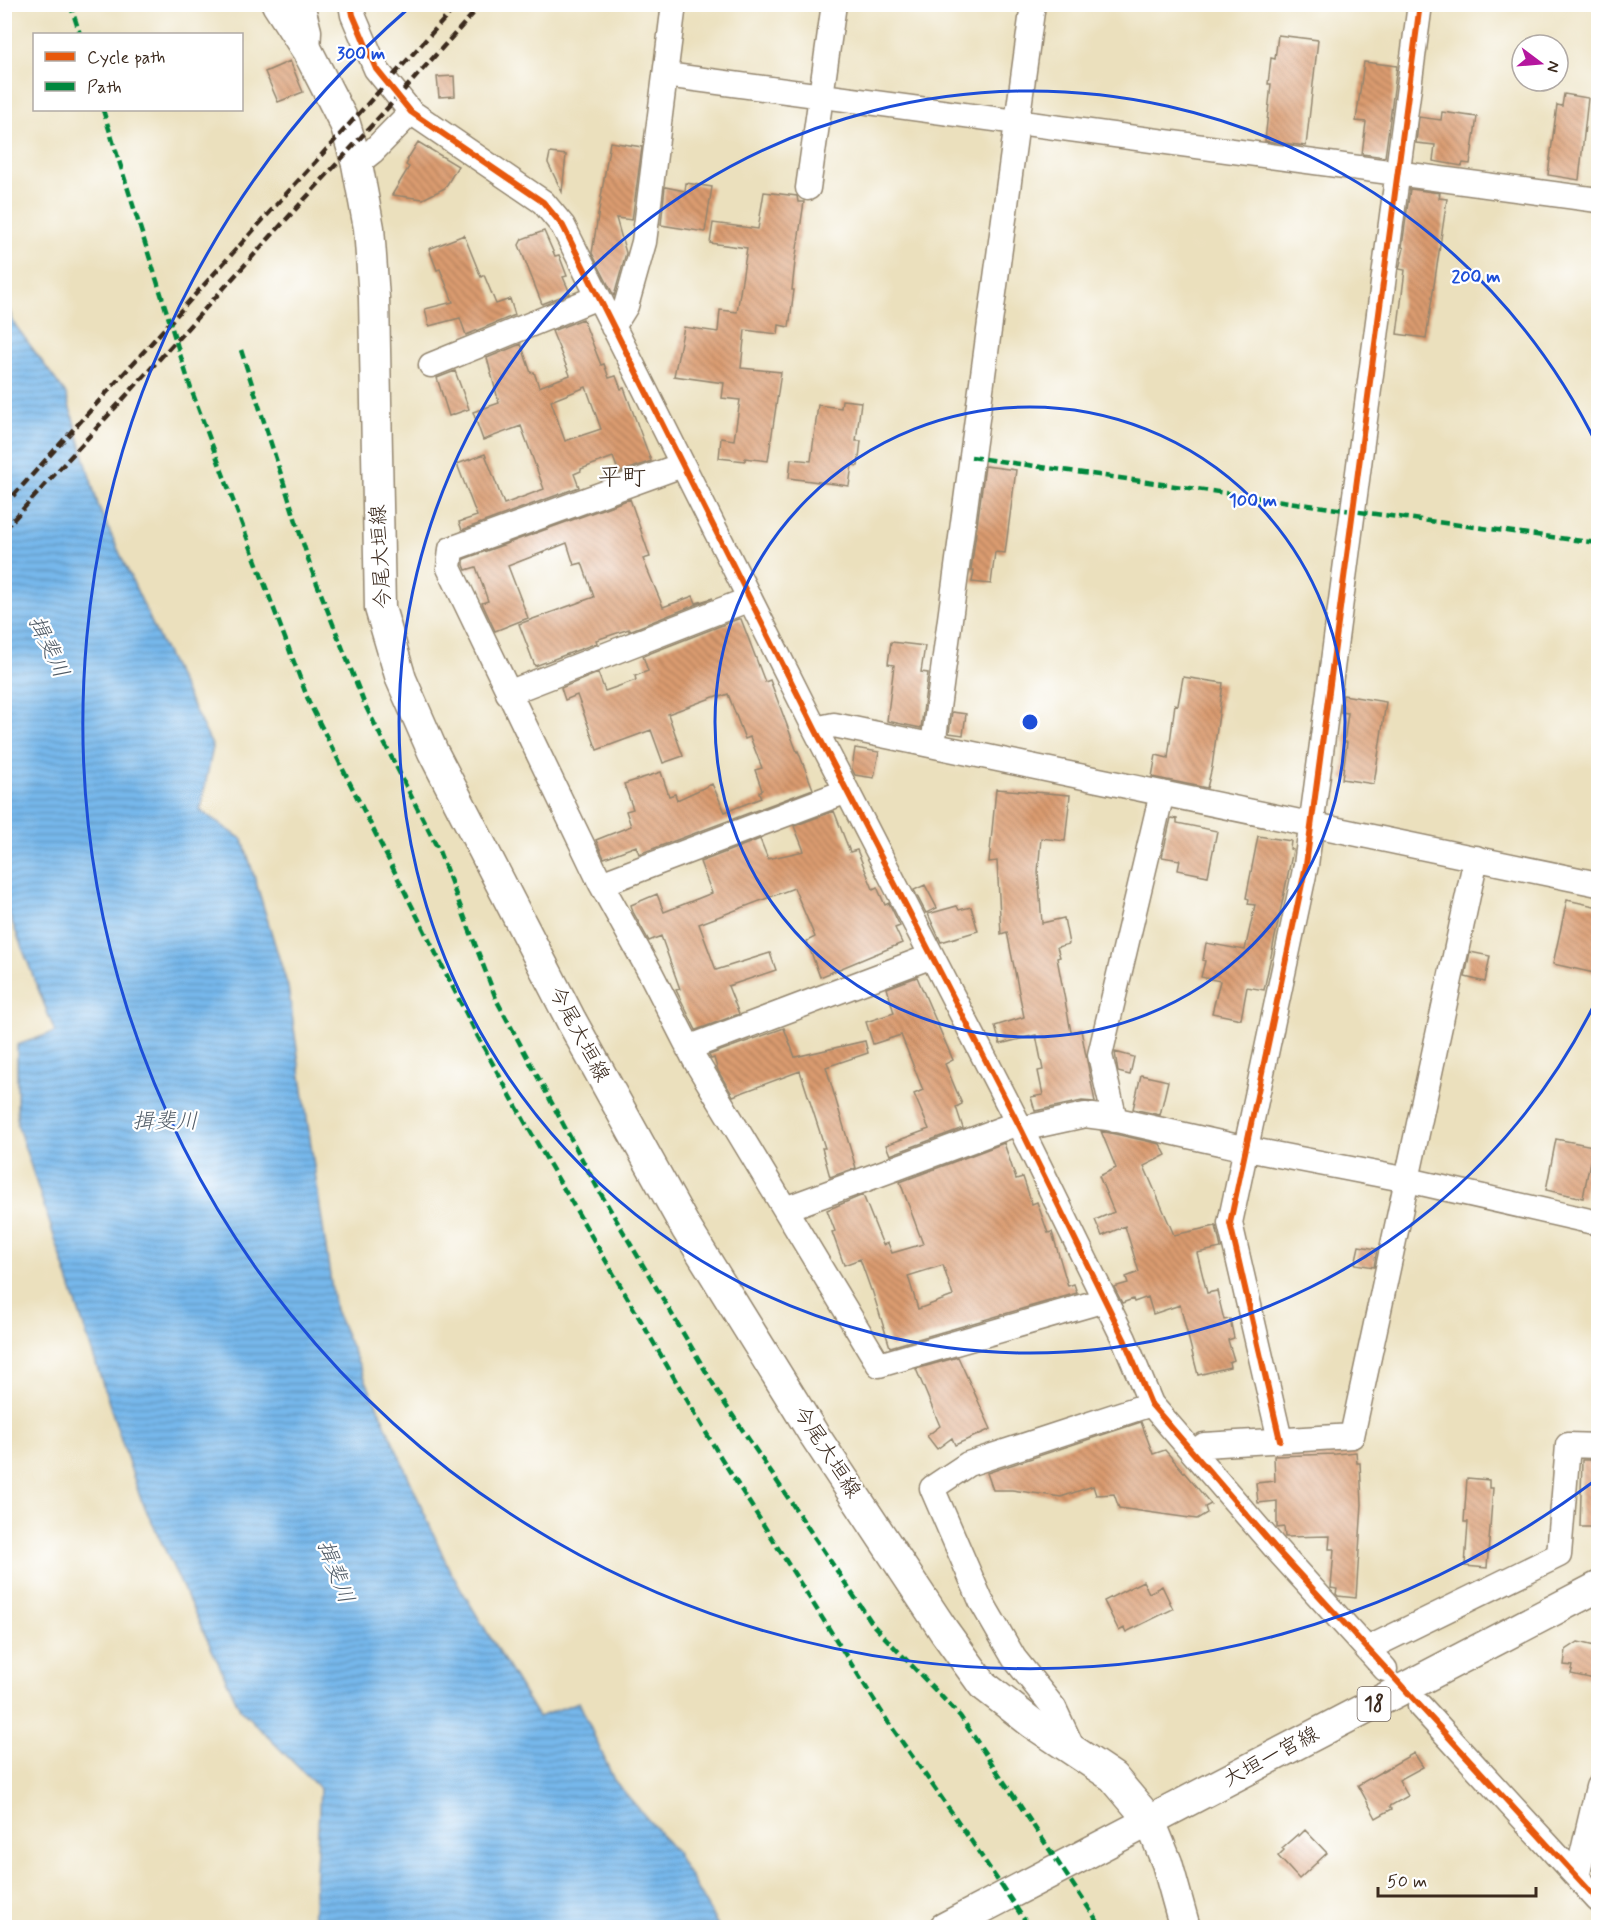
<svg xmlns="http://www.w3.org/2000/svg" width="1603" height="1932" font-family="Mynerve,'Klee One',sans-serif">
<style>
.water{fill:url(#water-rules);stroke:#587084;stroke-width:1.5}
.building{fill:url(#building-back-hatch);fill-rule:evenodd}
.lines{fill:none;stroke-linecap:round;stroke-linejoin:round}
.minor-casing{stroke:#93856e;stroke-width:27}
.major-casing{stroke:#93856e;stroke-width:33}
.minor{stroke:#fff;stroke-width:24}
.major{stroke:#fff;stroke-width:30}
.rail{stroke:#3b2a1e;stroke-width:4.5;stroke-dasharray:9 4.5;stroke-linecap:butt}
.quiet{stroke:#00873e;stroke-width:4.5;stroke-dasharray:9 4.5;stroke-linecap:butt}
.cycleway-casing{stroke:#fff;stroke-width:10}
.cycleway{stroke:#e8590c;stroke-width:6}
.ring{fill:none;stroke:#1d4ed8;stroke-width:3}
.labels{text-anchor:middle;dominant-baseline:central;stroke-width:4.5;stroke-linejoin:round;paint-order:stroke}
.shield{fill:#fff;stroke:#766a62;stroke-width:1.5}
.shield-label{font-size:20px;font-weight:bold;fill:#3b2a1e}
.street-label{font-size:21px;fill:#3b2a1e;stroke:#fff}
.water-label{font-size:22px;font-style:italic;fill:#505b66;stroke:#fff}
.quarter-label{font-size:24px;fill:#3b2a1e;stroke:#fff}
.centre{fill:#1d4ed8;stroke:#fff;stroke-width:3}
.ring-label{font-size:18px;text-anchor:middle;font-weight:bold;fill:#1d4ed8;stroke:#fff;stroke-width:4.5;stroke-linejoin:round;paint-order:stroke}
</style>
<defs>
<pattern id="water-rules" width="6" height="5" patternUnits="userSpaceOnUse" patternTransform="scale(1.5)"><rect width="6" height="5" fill="#76b7eb"/><path d="M0 2.5h6" fill="none" stroke="#6295be"/></pattern>
<pattern id="building-back-hatch" width="6" height="6" patternUnits="userSpaceOnUse" patternTransform="scale(1.5)"><rect width="6" height="6" fill="#da9b6f"/><path d="M-1 5l2 2M0 0l6 6M5-1l2 2" fill="none" stroke="#b27f5b"/></pattern>
</defs>
<rect width="100%" height="100%" fill="#fff"/>
<filter id="ink" filterUnits="userSpaceOnUse"><feTurbulence type="fractalNoise" baseFrequency=".0167" numOctaves="2"/><feDisplacementMap in="SourceGraphic" scale="12" xChannelSelector="R" yChannelSelector="G"/><feConvolveMatrix kernelMatrix="1 2 1 2 8 2 1 2 1" color-interpolation-filters="sRGB"/></filter>
<filter id="wash" filterUnits="userSpaceOnUse"><feTurbulence type="fractalNoise" baseFrequency=".008" numOctaves="4" result="noise"/><feDisplacementMap in="SourceGraphic" scale="24" xChannelSelector="R" yChannelSelector="G"/><feGaussianBlur stdDeviation="1.35" result="paint"/><feColorMatrix in="noise" values="0 0 0 0 0 0 0 0 0 0 0 0 0 0 0 0 0 1.4 0 .05"/><feComposite in="paint" operator="in"/></filter>
<g filter="url(#wash)">
<rect width="100%" height="100%" fill="#ebe0bd"/>
<path class="water" d="M5,296L13,322L66,394L99,508L156,632L213,747L200,810L243,840L288,987L335,1310L449,1569L538,1717L579,1702L614,1780L675,1851L719,1927H313L320,1789L240,1709L140,1497L17,1124V1045L55,1032L5,904Z"/>
<g id="blocks">
<path class="building" d="M1278,35L1318,40L1306,146L1265,141L1271,84H1268L1271,58L1275,59Z
M290,61L303,92L278,102L265,72Z
M1364,62L1397,66L1385,157L1362,154L1366,122L1356,121Z
M454,76L455,96L439,97L437,77Z
M1564,94L1588,98L1579,180L1548,175L1557,105L1562,106Z
M1442,112L1477,117L1470,164L1463,163L1462,166L1433,161L1435,145L1416,143L1419,117L1441,120Z
M418,142L458,166L445,188L423,199L392,195L409,167L406,165L408,161L407,160Z
M610,142L642,147L632,220L616,218L626,253L614,296L592,253Z
M550,153L566,155L562,192L548,163Z
M686,183L712,187L705,232L661,225L665,187L685,191Z
M1410,189L1440,193L1439,198L1447,199L1426,338L1397,334L1405,270L1399,269L1404,248L1402,247Z
M764,192L797,196L798,202H804L795,262L792,290H794L789,327L779,325L778,334L745,330L741,368L781,372L768,461L745,458V461L719,458L721,438L734,440L740,400L722,398L724,383L674,376L684,327L718,332L720,310L737,312L747,248L710,243L713,223L758,229Z
M544,231L555,256L559,255L567,276L563,277L570,293L542,304L519,245L522,239Z
M464,235L481,277L484,275L496,304L510,299L515,315L466,335L460,318L429,326L425,309L453,302L440,269L437,270L429,249Z
M583,319L601,365L604,364L609,378L616,376L621,389L624,388L651,461L619,473L613,457L581,469V471L574,474L579,487L462,530L459,522L477,516L457,464L485,454L504,504L544,489L521,426L483,440L473,412L499,403L487,358L521,344L531,373L534,372L539,387L570,375L552,331ZM586,387L601,429L565,441L551,401Z
M455,371L469,409L449,416L437,378Z
M842,400L861,402L856,441H861L858,466L852,465L849,486L789,478L791,459L811,461L818,405L841,408Z
M985,466L1016,470L1005,553L995,552L991,584L972,582L974,570H971Z
M630,499L650,557L643,559L663,607L693,596L696,603L713,598L629,631V629L596,640L597,643L535,666L519,624L594,597L582,563L574,565L567,543L508,566L528,618L495,631L482,603L488,601L476,567L466,570L464,565V559Z
M738,619H741L765,682L770,680L797,752L798,751L813,789L639,854L636,846L604,858L596,840L631,826L626,811L633,809L624,784L661,772L669,796L675,794L677,800L712,784L725,812L761,798L759,792L762,790L755,770L762,768L750,737L745,739L728,694L720,697L719,695L668,714L683,756L663,763L651,730L597,750L577,695L565,700L561,688L598,673L605,691L636,680L635,676L648,671L643,656Z
M891,642L925,646L921,672L928,673L921,728L887,721L894,665L888,664Z
M1183,677L1223,683L1212,767L1207,788L1152,777L1156,755L1168,758L1175,704L1178,705Z
M1343,695L1386,702L1374,784L1342,779L1347,742H1344L1348,713L1341,712Z
M952,712L966,714L963,735L949,733Z
M855,748L879,752L874,778L855,775L852,769Z
M996,789L1070,795L1065,841L1041,838L1038,872L1042,923L1064,918L1069,944L1057,947L1060,957L1057,958L1071,1032L1081,1030L1095,1102L1082,1101L1035,1111L1031,1097L1043,1095L1038,1071L1043,1070L1036,1035L1000,1044L995,1026L1024,1017L1007,932L1001,934L997,861L989,862Z
M834,811L850,852L857,850L873,889L877,887L885,905L889,903L900,926L895,928L902,943L820,977L807,941L815,937L794,888L699,924L716,970L770,953L776,970L728,986L739,1014L696,1030L676,990L680,989L661,936L649,941L633,912L631,905L657,894L664,912L712,893L700,862L760,839L768,859L804,851L794,826Z
M1171,818L1177,819V823L1217,831L1208,876L1178,870L1180,860L1162,857Z
M1258,836L1291,841L1290,849L1293,850L1264,990L1247,987L1241,1019L1212,1013L1220,981L1201,977L1205,961L1203,960L1206,943L1245,950L1255,905L1248,904L1249,899L1246,898Z
M925,885L937,908L926,913L914,890Z
M1567,900L1599,907V974L1553,964Z
M957,906L959,910L971,907L978,931L941,942L928,914Z
M1470,952L1490,956L1485,982L1465,977Z
M917,977L953,1060L945,1064L962,1104L956,1107L963,1128L890,1155L886,1145L929,1129L914,1094L923,1090L901,1035L873,1044L866,1022L894,1013L887,988Z
M784,1028L795,1057L865,1041L868,1053L826,1067L856,1168L830,1177L822,1148H825L800,1071L733,1096L718,1071L714,1058L711,1059L709,1055Z
M1115,1052L1134,1057L1130,1075L1118,1072Z
M1141,1075L1168,1081L1160,1115L1133,1109Z
M1101,1131L1160,1144L1166,1155L1144,1166L1174,1235L1216,1226L1221,1248L1197,1253L1207,1293L1217,1291L1224,1320L1230,1319L1234,1338L1228,1340L1234,1360L1229,1362L1230,1367L1198,1375L1180,1305L1153,1314L1148,1297L1134,1302L1133,1299L1122,1303L1114,1287L1128,1283L1126,1277L1139,1272L1125,1226L1102,1236L1095,1220L1114,1212L1099,1176L1116,1168Z
M1556,1139L1593,1146L1583,1198L1546,1190Z
M1004,1143L1016,1179L1023,1177L1032,1204L1037,1202L1048,1233L1052,1232L1068,1286L1074,1284L1077,1293L890,1347L872,1290H871L860,1259L844,1265L832,1232L835,1231L827,1210L863,1195L883,1245L888,1243L892,1253L923,1244L900,1182ZM943,1265L953,1296L918,1309L908,1276Z
M1359,1246L1377,1249L1374,1267L1355,1264Z
M958,1357L991,1429L955,1445L952,1438L937,1449L927,1436L940,1426L916,1369Z
M1141,1422L1153,1454L1165,1450L1211,1504L1205,1507L1207,1513L1197,1519L1119,1508L1114,1494L1096,1495L1093,1486L1061,1497L1012,1490H993L987,1473Z
M1356,1452L1357,1463H1360L1362,1504L1356,1598L1338,1596L1336,1594L1337,1589L1331,1588L1334,1549H1329L1330,1536L1285,1537L1284,1527L1277,1528V1501L1258,1503L1256,1483L1275,1481L1274,1456L1336,1454Z
M1582,1460H1599V1527H1580Z
M1467,1478L1489,1480V1488H1493L1487,1568L1465,1566L1468,1522H1464Z
M1143,1581L1149,1593L1162,1586L1173,1609L1126,1632L1124,1628L1119,1631L1104,1601Z
M1578,1642L1599,1647V1680L1571,1674L1573,1666L1564,1665L1566,1650Z
M1414,1753L1423,1767L1399,1780L1408,1796L1390,1806L1392,1809L1376,1818L1358,1785Z
M1305,1830L1327,1853L1299,1879L1278,1856L1284,1850L1282,1848L1298,1834L1299,1836Z"/>
</g>
</g>
<g filter="url(#ink)">
<use href="#blocks" fill-opacity="0" stroke="#93856e" stroke-width="1.5"/>
<g class="lines">
<g class="minor-casing">
<path id="minor" d="M302,4L309,31L308,52
M351,4L353,15L376,69L411,112L543,202L563,226L815,729L1021,1129L1124,1339L1151,1404L1278,1551L1385,1669
M666,75L1598,200
M357,164L372,152L411,112
M808,188L834,4
M613,327L626,306L644,242L674,4
M431,365L598,297
M682,465L451,549L449,568L601,884L650,972L695,1060L879,1365L1105,1300
M508,693L750,599
M815,729L834,725L1598,884
M933,745L1033,4
M601,884L847,791
M688,1048L932,956
M1115,1120L1100,1055L1162,793
M1021,1129L1085,1115L1108,1118L1247,1149L1408,1180L1598,1223
M785,1209L1018,1123
M1280,1440L1230,1223L1306,865L1420,4
M1194,1453L1204,1445L1352,1436L1476,858
M1367,1649L1559,1555L1568,1445L1598,1446
M1420,1706L1598,1900
M1073,1749L1054,1708L1014,1658L981,1601L932,1488L968,1464L1151,1404
M1577,1877L1598,1787"/>
</g>
<g class="major-casing">
<path id="major" d="M277,4L308,52L345,124L357,164L369,228L374,298L380,608L401,679L433,752L571,1020L647,1158L686,1228L813,1433L944,1631L983,1685L1032,1723L1113,1777L1150,1821L1167,1863L1185,1928
M944,1928L1598,1587"/>
</g>
<use href="#minor" class="minor"/>
<use href="#major" class="major"/>
<path class="rail" d="M4,506L458,4
M4,530L482,4"/>
<path class="quiet" d="M70,4L80,34
M103,110L191,389L309,702L478,1037L526,1124L718,1453L888,1722L955,1817L1030,1928
M241,350L312,571L365,705L439,851L497,1001L598,1189L725,1404L874,1626L960,1716L1102,1928
M971,457L1352,511L1598,543"/>
<g class="cycleway-casing">
<path id="cycleway" d="M351,4L353,15L376,69L411,112L543,202L563,226L815,729L1021,1129L1124,1339L1151,1404L1278,1551L1598,1900
M1280,1440L1230,1223L1306,865L1420,4"/>
</g>
<use href="#cycleway" class="cycleway"/>
</g>
</g>
<g class="ring">
<circle cx="1030" cy="722" r="315"/>
<path d="M1597 999A631 631 0 1 1 1597 445"/>
<path d="M1593 1482A946 946 0 0 1 409 8"/>
</g>
<g class="labels">
<rect class="shield" x="1357.5" y="1687" width="33" height="34" rx="4.5"/>
<g class="shield-label">
<text x="1374" y="1704">18</text>
</g>
<g class="street-label">
<text transform="translate(381 557) rotate(-93)">今尾大垣線</text>
<text transform="translate(579 1034) rotate(62)">今尾大垣線</text>
<text transform="translate(827 1452) rotate(57)">今尾大垣線</text>
<text transform="translate(1271 1757) rotate(-28)">大垣一宮線</text>
</g>
<g class="water-label">
<text transform="translate(48 647) rotate(65)">揖斐川</text>
<text x="165" y="1122">揖斐川</text>
<text transform="translate(335 1572) rotate(69)">揖斐川</text>
</g>
<g class="quarter-label">
<text x="622" y="478">平町</text>
</g>
</g>
<circle cx="1030" cy="722" r="9" class="centre"/>
<g class="ring-label">
<text x="361" y="59">300 m</text>
<text x="1476" y="282">200 m</text>
<text x="1253" y="506">100 m</text>
</g>
<rect width="1603" height="1932" fill="none" stroke="#fff" stroke-width="24"/>
<rect x="33" y="33" width="210" height="78" fill="#ffffff" stroke="#b1aaa5" stroke-width="1.5"/>
<rect x="45" y="52" width="30" height="9" fill="#e8590c" stroke="#b1aaa5" stroke-width="1.5"/>
<text x="87" y="63" font-size="18" fill="#3b2a1e">Cycle path</text>
<rect x="45" y="82" width="30" height="9" fill="#00873e" stroke="#b1aaa5" stroke-width="1.5"/>
<text x="87" y="93" font-size="18" fill="#3b2a1e">Path</text>
<g transform="translate(1540 63) rotate(106)"><circle r="28" fill="#ffffff" stroke="#b1aaa5" stroke-width="1.5"/>
<path d="M0-4.5L10 22L0 15L-10 22Z" fill="#b5179e"/>
<text y="-9" font-size="16" font-weight="bold" text-anchor="middle" fill="#3b2a1e">N</text>
</g>
<path d="M1378 1887v9h158v-9" fill="none" stroke="#3b2a1e" stroke-width="3"/>
<text x="1387" y="1887" font-size="18" fill="#3b2a1e" stroke="#ffffff" stroke-width="4.5" paint-order="stroke">50 m</text>
</svg>
